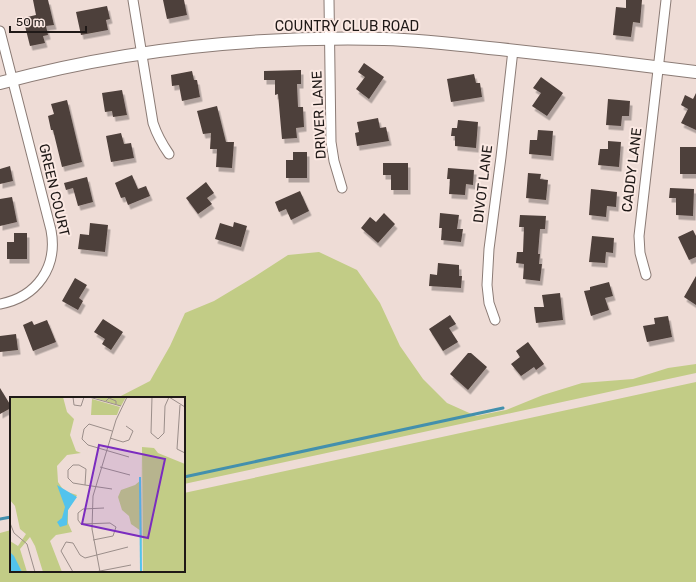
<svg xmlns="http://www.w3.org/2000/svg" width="696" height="582" font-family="Rubik,sans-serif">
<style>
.green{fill:#c2cc86}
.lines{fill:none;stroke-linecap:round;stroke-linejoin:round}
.stream{stroke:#4390ad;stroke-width:3}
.building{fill:#4d3f3a;filter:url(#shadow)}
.street-casing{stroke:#8b7b75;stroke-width:11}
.secondary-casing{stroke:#8b7b75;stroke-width:14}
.street{stroke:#fff;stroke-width:9}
.secondary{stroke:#fff;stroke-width:12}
.labels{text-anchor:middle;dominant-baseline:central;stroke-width:4;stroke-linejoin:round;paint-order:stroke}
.street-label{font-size:14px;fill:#1f1917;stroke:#fbe9e3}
.inset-river{fill:none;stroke:#52c3ed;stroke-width:2}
.inset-road{fill:none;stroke:#9b8e8a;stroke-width:1}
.view{fill:#7b2cbf;fill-opacity:0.15;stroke:#7b2cbf;stroke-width:2}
.inset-edge{fill:none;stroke:#1f1917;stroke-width:2}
</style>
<defs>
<filter id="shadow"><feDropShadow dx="2.5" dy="4.5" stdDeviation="0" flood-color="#0004"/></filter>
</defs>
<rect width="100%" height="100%" fill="#eedcd6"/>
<path class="green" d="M319,252L357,270L380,303L400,346L423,379L447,403L476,416L506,410L543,395L582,383L633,379L668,368L696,364V373L184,484V398H117L150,381L170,346L185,313L214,301L254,277L288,255Z
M696,382V582H0V533L11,530V571H184V493Z"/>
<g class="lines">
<path class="stream" d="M184,477L503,408
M0,519L11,517"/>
</g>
<path class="building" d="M33,0H48L54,25L46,26L48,35L43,36L45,43L30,46L23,18L36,15Z
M163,0H184L187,15L167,19Z
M626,0H642L640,23L633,22L631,37L613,35L616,7L626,8Z
M107,6L110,19L106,20L108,30L81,35L76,12Z
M364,63L384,77L369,99L356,89L365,77L358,72Z
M301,70V84H297L298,107H303L304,127L296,128L297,138L282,139L278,94L275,95V80H264V71Z
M192,71L194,80H197L200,97L182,101L179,85L172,86L171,75Z
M474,74L476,83H480L482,97L451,102L447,79Z
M541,77L563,93L547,116L532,106L541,93L533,88Z
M122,90L127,115L113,117L112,111L105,112L102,93Z
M696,93V130L681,123L688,109L681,105L685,95L693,99Z
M608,99L630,101L629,116H622L621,126L606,125Z
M67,100L82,162L62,167L53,130H51L48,116L54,114L51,104Z
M217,106L226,142H234L232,168L216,167L217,149H210L211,133L203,134L197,111Z
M378,118L380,128L386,127L389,141L357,146L355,133L359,132L357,122Z
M458,120L478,122L476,148L455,146V136H451L452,128H457Z
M538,130L553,131L551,156L529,154L530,140H537Z
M121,133L124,144L131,143L134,158L111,162L106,136Z
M608,141L621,142L619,167L598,165L600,149H608Z
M680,147H696V174H680Z
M293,152H307V178H286V160H293Z
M383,163H408V190H391V175H383Z
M10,166L13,181L0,184V169Z
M448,168L474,170L473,185L466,184L465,195L449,194L450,179H447Z
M528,173L541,174L540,179L548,180L546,200L526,198Z
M132,175L138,189L146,186L150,196L128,205L125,197L121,198L115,183Z
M87,177L93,202L78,206L73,188L66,190L64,183Z
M206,182L214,193L207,198L212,204L198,214L186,198Z
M670,188L694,189L693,216L676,215V198H669Z
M591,189L617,192L616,207L607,206L606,217L589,215Z
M300,191L309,211L291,220L286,209L279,212L275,202Z
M12,197L17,222L0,226V199Z
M384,213L395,224L378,243L361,228L370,217L376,222Z
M440,213L459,215L457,229H463L461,242L441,240L442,228H439Z
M520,215L546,216L545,229H540L538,254H540L539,264H542L540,281L523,279L524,264L516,263L517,252H523L524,227H519Z
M234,222L247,226L241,247L215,239L220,223L233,227Z
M90,223L108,225L105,252L78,249L80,234L89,235Z
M693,230L696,236V257L689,260L678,237Z
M14,233H27V259H7V242H14Z
M592,236L614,238L613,253L606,252L605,263L589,262Z
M438,263L459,265V276H462L461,288L429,286L430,274L437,275Z
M696,276V305L684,297Z
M75,278L87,285L79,298L83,301L78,310L62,301Z
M609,282L613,296L605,298L609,310L591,316L584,291L590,290V287Z
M560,293L563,320L536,323L534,307H544L542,295Z
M450,315L456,324L449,328L458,342L443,351L429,329Z
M668,316L672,337L647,342L643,326L655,324L654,318Z
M103,319L123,332L111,350L102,344L105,339L94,332Z
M47,320L56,342L33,351L23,325L32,321L34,325Z
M16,334L18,350L0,352V336Z
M528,342L544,364L536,370L534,367L521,376L511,364L520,357L516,351Z
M468,353H471L487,367L468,390L450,374Z
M0,388L11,406V408L0,414Z"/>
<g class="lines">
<g class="street-casing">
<path id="street" d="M133,0L153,123C157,135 162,144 169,154
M329,0L331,142L334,161L342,188
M0,31L51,230C58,267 37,297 0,304
M646,275L640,253L639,236L666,0
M495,320L489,303L487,285L489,249L501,157L513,50"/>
</g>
<g class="secondary-casing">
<path id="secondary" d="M0,83C125,49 255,36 384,39C419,40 454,44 489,48C558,55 627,63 696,72"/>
</g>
<use href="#street" class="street"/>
<use href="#secondary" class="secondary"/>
</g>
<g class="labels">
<g class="street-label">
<text x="347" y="26">COUNTRY CLUB ROAD</text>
<text transform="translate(319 115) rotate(-93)">DRIVER LANE</text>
<text transform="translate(632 170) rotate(-83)">CADDY LANE</text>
<text transform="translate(483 184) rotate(-83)">DIVOT LANE</text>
<text transform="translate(54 190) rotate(77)">GREEN COURT</text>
</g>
</g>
<g transform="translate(10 397)">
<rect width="175" height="175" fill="#eedcd6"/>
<path d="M0,0H53L57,15L64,22L60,38L66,54L71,56L57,58L47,69L48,85L54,94L67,98L58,113V126L62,135L46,138L40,144L52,175H33L25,149L20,140L10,152L17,175H12L0,155V144L8,149L16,137L10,132L5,109L0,103ZM82,0H116L111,9ZM82,2L110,10L107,18H81ZM132,50L144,51L148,56L175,67V175H133ZM131,51L132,175L131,134L121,127L119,119L112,113L108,100L111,93L125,88L131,83Z" fill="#c2cc86"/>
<path d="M47,88L67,100L58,113L57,128L50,130L47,125L52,121L55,110ZM0,155L4,159L12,175H0Z" fill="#52c3ed"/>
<path class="inset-river" d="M130,80L131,175"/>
<path class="inset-road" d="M63,0L64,8L71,9L74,0M79,0L111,9M142,0L141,36L148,42L154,36L155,9L159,0M159,0L175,10M96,4L99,1L106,4V7M170,8L167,52L175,56M102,34L79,27L74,32L72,42L78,48L119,60M100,41L113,45L119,43L123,34L116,29M63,68H69L76,72L75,88L63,86L58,81V73ZM90,70L120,78M75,88L102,92M0,126L4,136L17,147L25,175M83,143L103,139L106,130L100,126L71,127L68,123V116L73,112L94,111M63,175L51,154L56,145L63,146L70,158L75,161L118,150M85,175L121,168M90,175L82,132L83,99L106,23L117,0"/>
<path class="view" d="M89,48L155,62L138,141L72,127Z"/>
<rect width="175" height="175" class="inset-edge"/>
</g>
<path d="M10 26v6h76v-6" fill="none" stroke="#1f1917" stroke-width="2"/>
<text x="16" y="26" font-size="12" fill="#1f1917" stroke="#fbe9e3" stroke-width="3" paint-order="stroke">50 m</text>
</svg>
